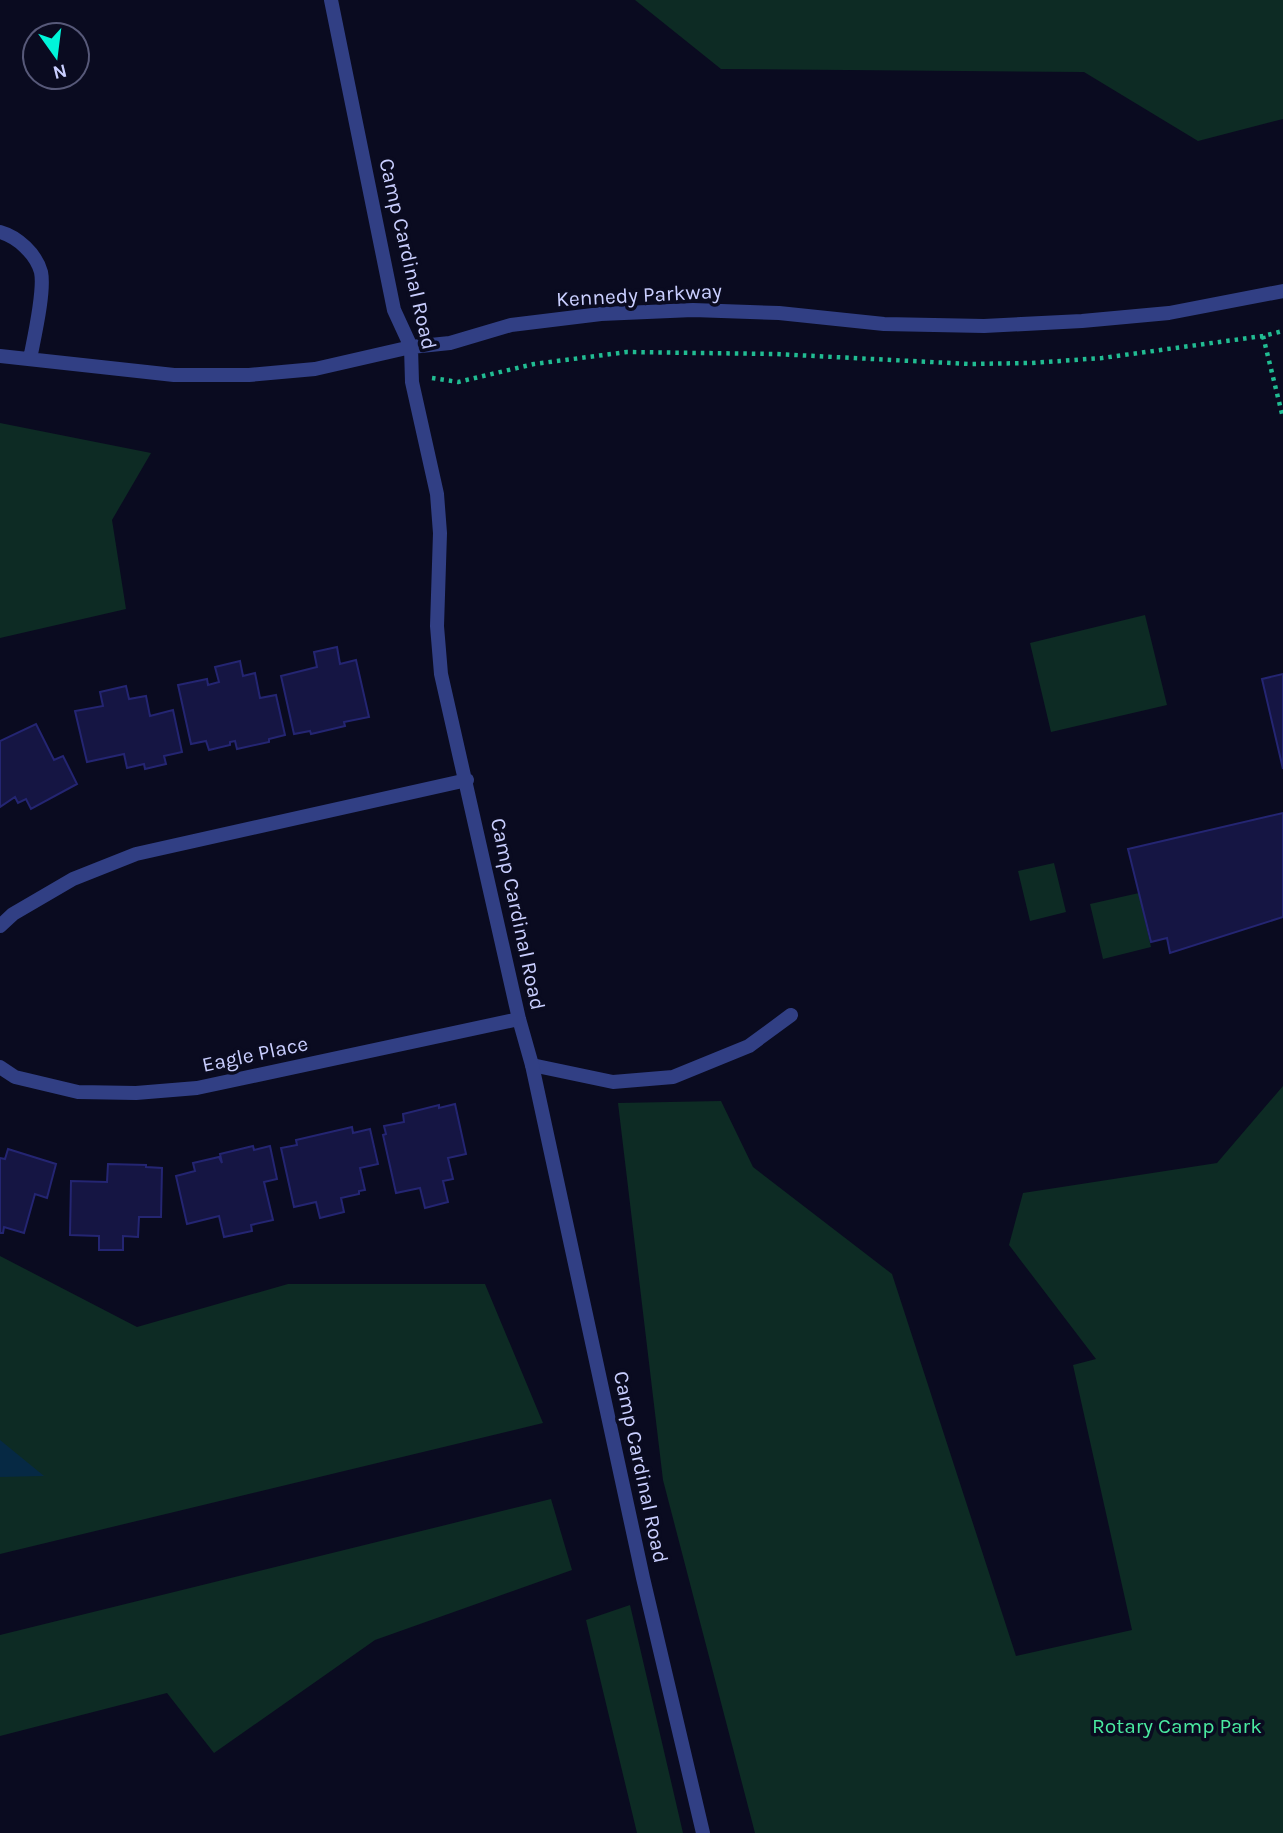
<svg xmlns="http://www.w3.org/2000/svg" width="1283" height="1833" font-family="Karla,sans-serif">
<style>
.green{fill:#0d2b24}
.water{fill:#062944}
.building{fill:#151543;stroke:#242572;stroke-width:2}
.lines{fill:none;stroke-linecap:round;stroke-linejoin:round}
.path{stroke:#21bc92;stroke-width:4.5;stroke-dasharray:3.5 5;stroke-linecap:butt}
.service{stroke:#313f84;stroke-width:14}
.minor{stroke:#313f84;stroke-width:14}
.labels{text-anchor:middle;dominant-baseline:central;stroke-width:7;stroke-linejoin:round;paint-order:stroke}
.street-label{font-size:21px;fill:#cacfff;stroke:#0a0b20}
.park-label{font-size:21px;fill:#4aeaa1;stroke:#0a0b20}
</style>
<rect width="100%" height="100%" fill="#0a0b20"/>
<path class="green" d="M635,0H1283V119L1198,141L1084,72L721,69Z
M0,423L151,453L112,520L126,609L0,638Z
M1145,615L1167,705L1051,732L1030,643Z
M1054,863L1066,912L1030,921L1018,871Z
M1139,893L1151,947L1103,959L1090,904Z
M1283,1086V1833H755L663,1480L618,1103L721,1101L753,1167L892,1274L1016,1656L1132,1630L1073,1365L1096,1359L1009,1245L1023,1193L1217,1163Z
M0,1256L137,1327L288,1284H485L543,1423L0,1554Z
M551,1499L572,1570L375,1640L214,1753L167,1693L0,1736V1635Z
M630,1605L683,1833H637L586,1620Z"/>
<path class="water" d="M0,1440L44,1476L0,1477Z"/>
<path class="building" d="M337,647L340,664L356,660L369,717L344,722L345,726L311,734L310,731L294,734L281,676L317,667L314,652Z
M240,661L243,676L255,673L260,698L276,695L285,735L269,739V742L237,749L235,741L230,742V745L209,750L206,741L191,744L178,685L207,679L208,685L219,682L215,667Z
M1283,674V769L1262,679Z
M126,686L129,699L146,696L150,716L173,710L182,752L164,756L166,764L145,769L144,764L127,768L124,754L87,762L75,711L103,706L100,692Z
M36,724L54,760L63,756L77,784L31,809L26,799L18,803L15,797L0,807V741Z
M1283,813V917L1170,953L1167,938L1151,942L1128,849Z
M455,1104L466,1154L448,1158L453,1179L443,1181L448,1202L425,1208L420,1188L396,1193L383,1135L386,1134L384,1126L404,1122L403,1114L439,1105V1108Z
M352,1127L353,1133L370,1129L378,1164L360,1168L365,1190L359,1191V1194L341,1198L344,1212L320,1218L316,1202L294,1207L281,1148L297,1145L296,1140Z
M253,1146L254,1150L270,1146L277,1179L264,1182L273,1220L251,1225L252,1231L224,1237L219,1216L187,1224L176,1176L195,1171L193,1163L219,1157L222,1163L220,1154Z
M8,1149L56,1164L47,1198L35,1194L24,1233L4,1227L3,1233H0V1158L5,1159Z
M108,1164L146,1165V1167L162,1168L161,1217H139L138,1237L123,1236V1250H99V1236L70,1235L71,1181L107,1182Z"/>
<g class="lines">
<path class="path" d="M1263,336L1283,418
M432,378L458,382L534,364L627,352L776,354L970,364L1031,363L1102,358L1263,336L1283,331"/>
<path class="service" d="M532,1065L613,1082L673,1077L749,1046L791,1015"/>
<path class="minor" d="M331,0L394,310L411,347L412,382L437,494L440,533L437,626L441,674L519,1019L532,1065L643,1578L703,1833
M0,232C18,237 36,254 41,272C45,291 34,338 30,359
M0,356L174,375H249L315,369L411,347L450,343L511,325L601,314L693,310L779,313L884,324L984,326L1082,321L1169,313L1283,291
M0,926L13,914L73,879L136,854L467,780
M0,1067L15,1077L78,1092L136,1093L197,1088L519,1019"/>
</g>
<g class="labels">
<g class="street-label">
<text transform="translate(408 254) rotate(77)">Camp Cardinal Road</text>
<text transform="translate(639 295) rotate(-3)">Kennedy Parkway</text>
<text transform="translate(518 914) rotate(78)">Camp Cardinal Road</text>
<text transform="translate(255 1054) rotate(-12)">Eagle Place</text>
<text transform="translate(641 1467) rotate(78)">Camp Cardinal Road</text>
</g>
<g class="park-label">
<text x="1177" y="1726">Rotary Camp Park</text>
</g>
</g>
<g transform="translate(56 56) rotate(166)"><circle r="33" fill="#0a0b20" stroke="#575979" stroke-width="2"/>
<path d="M0-5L12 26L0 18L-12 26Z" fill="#00f5da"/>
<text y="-10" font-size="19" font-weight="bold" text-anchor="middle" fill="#cacfff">N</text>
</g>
</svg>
